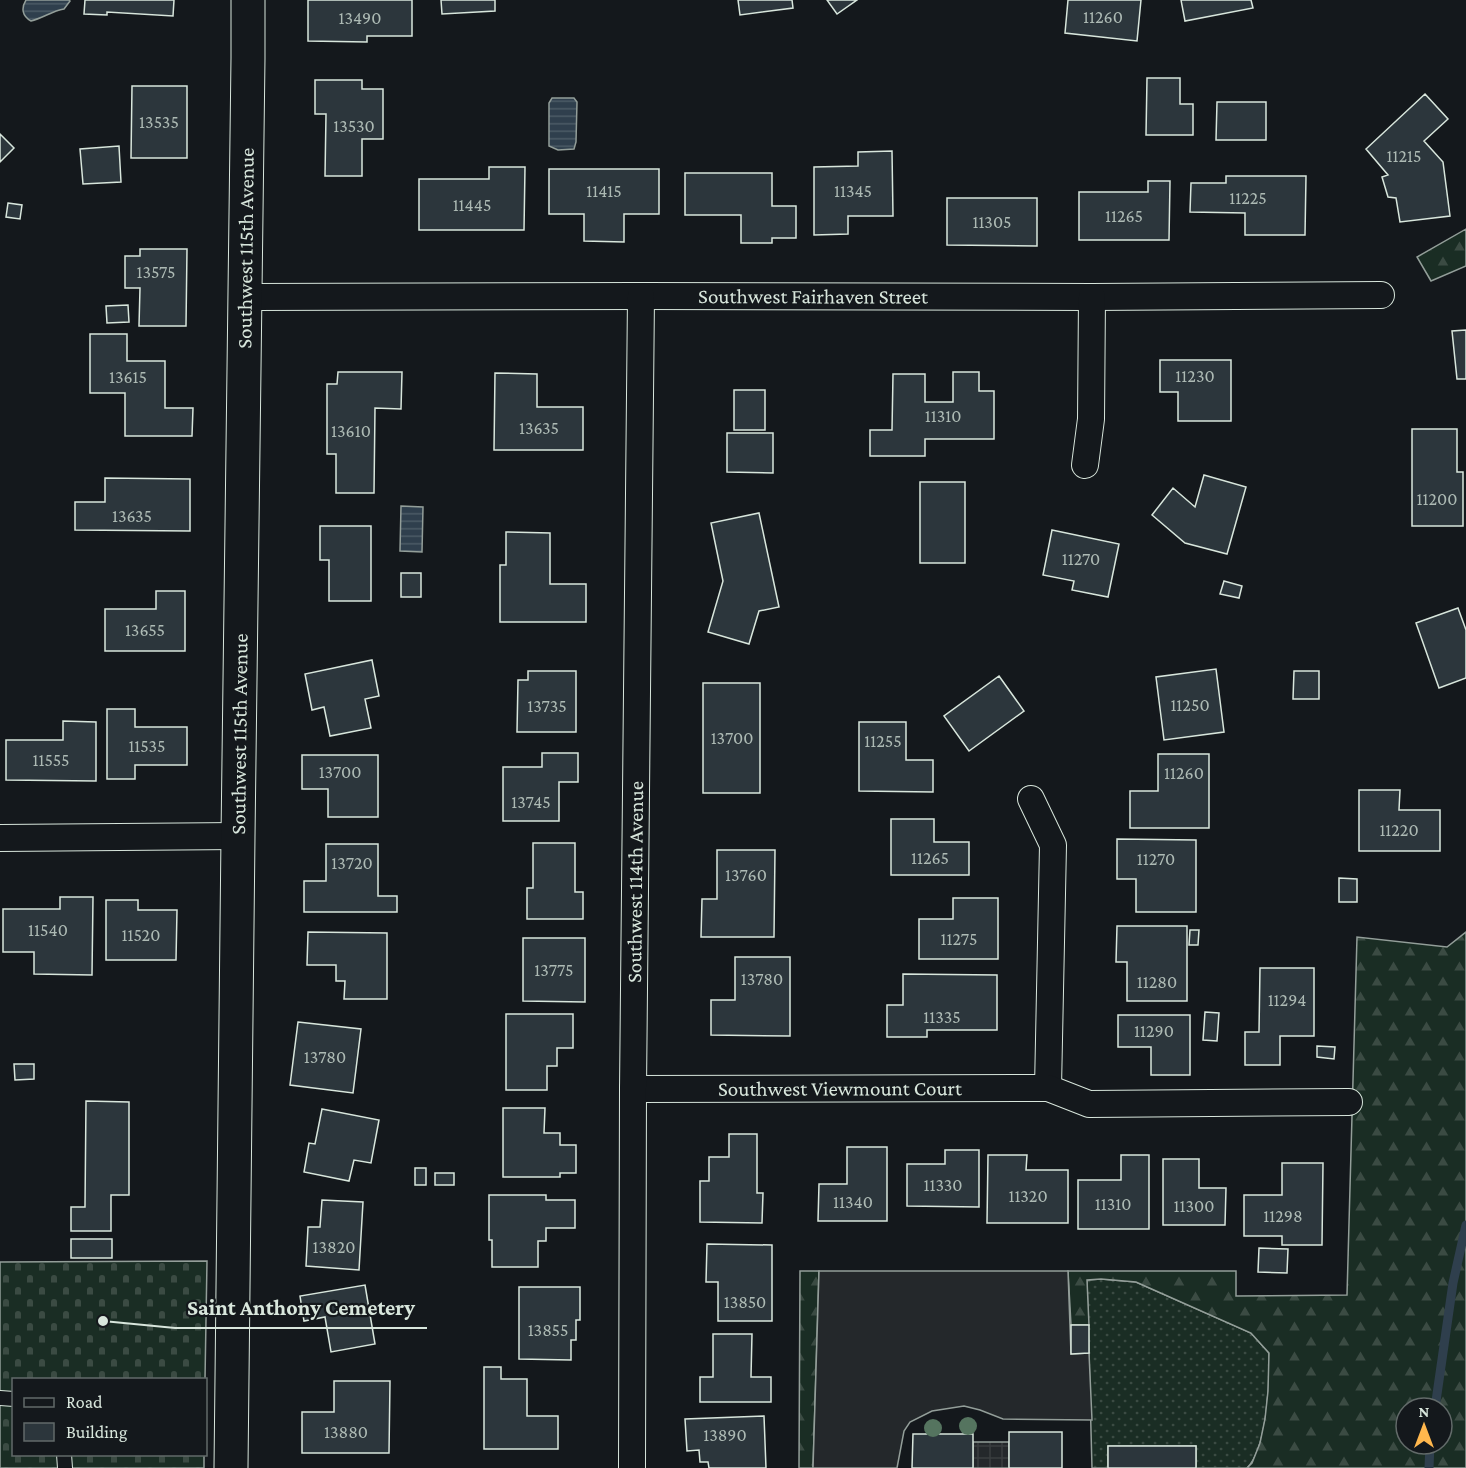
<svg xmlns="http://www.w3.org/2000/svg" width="1466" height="1468" font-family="'Crimson Pro',serif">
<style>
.grass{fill:url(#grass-dots);stroke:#939e99;stroke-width:1.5}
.forest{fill:url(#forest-firs);stroke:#939e99;stroke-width:1.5;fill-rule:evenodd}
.cemetery{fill:url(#cemetery-stones);stroke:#939e99;stroke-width:1.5}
.parking{fill:#24282b;stroke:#939e99;stroke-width:1.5}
.plaza{fill:url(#plaza-grid);stroke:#939e99;stroke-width:1.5}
.water{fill:url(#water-rules);stroke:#939e99;stroke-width:1.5}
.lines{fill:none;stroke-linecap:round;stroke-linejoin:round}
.stream{stroke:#2f3f4d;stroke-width:9}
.building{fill:#2c363c;stroke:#d8e6dc;stroke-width:1.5}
.lane-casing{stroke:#d8e6dc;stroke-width:16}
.street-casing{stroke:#d8e6dc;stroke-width:28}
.secondary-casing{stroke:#d8e6dc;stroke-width:35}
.lane{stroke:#14181c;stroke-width:14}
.street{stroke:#14181c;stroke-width:26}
.secondary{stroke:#14181c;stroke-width:33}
.tree{fill:#55745f}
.labels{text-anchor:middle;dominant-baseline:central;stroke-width:4.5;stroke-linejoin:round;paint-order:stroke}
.number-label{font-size:18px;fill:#adbab4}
.street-label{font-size:21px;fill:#d8e6dc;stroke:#14181c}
.leader{fill:none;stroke:#d8e6dc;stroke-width:2}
.callout-dot{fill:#d8e6dc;stroke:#14181c;stroke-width:2}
.callout-label{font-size:22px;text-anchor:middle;font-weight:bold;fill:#d8e6dc;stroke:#14181c;stroke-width:4.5;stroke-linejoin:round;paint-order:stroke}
</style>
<defs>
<pattern id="grass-dots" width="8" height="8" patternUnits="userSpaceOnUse" patternTransform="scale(1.5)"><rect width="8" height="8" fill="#1a2d24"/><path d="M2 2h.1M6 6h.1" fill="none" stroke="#3b4b43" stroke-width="1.8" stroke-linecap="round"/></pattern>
<pattern id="forest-firs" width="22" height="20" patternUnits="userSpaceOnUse" patternTransform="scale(1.5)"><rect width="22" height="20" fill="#1a2d24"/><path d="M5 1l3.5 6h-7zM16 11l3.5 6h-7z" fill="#3b4b43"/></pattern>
<pattern id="cemetery-stones" width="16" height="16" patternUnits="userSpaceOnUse" patternTransform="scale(1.5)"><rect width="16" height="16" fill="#1a2d24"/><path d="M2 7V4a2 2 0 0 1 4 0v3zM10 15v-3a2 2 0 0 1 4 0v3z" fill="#3b4b43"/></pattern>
<pattern id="plaza-grid" width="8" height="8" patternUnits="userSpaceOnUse" patternTransform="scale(1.5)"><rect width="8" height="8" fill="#24282b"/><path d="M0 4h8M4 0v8" fill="none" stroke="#393d3f"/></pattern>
<pattern id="water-rules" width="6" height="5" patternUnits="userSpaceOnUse" patternTransform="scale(1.5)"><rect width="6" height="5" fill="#2f3f4d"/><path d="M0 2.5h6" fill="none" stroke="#4c5b66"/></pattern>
</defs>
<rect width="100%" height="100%" fill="#14181c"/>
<path class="grass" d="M1101,1279L1136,1282L1251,1333L1269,1353C1270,1381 1267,1449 1247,1468H1196V1446H1108V1468H1092L1087,1280Z"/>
<path class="forest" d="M1466,229V266L1431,281L1417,257Z
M1466,932V1468H1247L1252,1463L1260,1443L1265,1419L1268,1391L1269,1353L1251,1333L1136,1282L1101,1279L1087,1280L1089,1325H1071L1068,1271H1236V1296L1347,1295L1357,937L1447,947ZM1406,1408H1442V1444H1406Z
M800,1271H819L813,1468H799Z"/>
<path class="cemetery" d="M207,1261L205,1379L14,1380V1454L204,1455V1468H0V1262Z"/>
<path class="parking" d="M819,1271H1068L1071,1354L1089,1353L1092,1420L1003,1419L980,1410L964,1406L932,1411L910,1422L904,1431L897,1468H813Z"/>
<path class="plaza" d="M973,1442H1009V1468H973Z"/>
<path class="water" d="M26,0H69L70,1L64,9C52,11 43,18 31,21C22,16 21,8 26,0Z
M552,98H574L577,102L576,142L574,149L558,150L549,146V103Z
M401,506L423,507L422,552L400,551Z"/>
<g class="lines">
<path class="stream" d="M1435,1408L1453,1283L1466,1225
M1429,1468L1430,1444"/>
</g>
<path class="building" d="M85,0H174L173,16L107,12V15L84,14Z
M308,0H412V36H367V42L308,41Z
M441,0H495V11L442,14Z
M738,0H792L793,8L740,15Z
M827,0H857L837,14Z
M1068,0H1141L1137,41L1065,33Z
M1181,0H1251L1253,8L1185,21Z
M1147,78H1180V104H1193V135H1146Z
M315,80H362V89H383V139H362V176H325L326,114H315Z
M132,86H187V158H131Z
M1425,94L1448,119L1424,141L1443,162L1450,216L1400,222L1396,198L1388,197L1382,177L1388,175L1366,149Z
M1217,102H1266V140H1216Z
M0,134L14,148L0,162Z
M119,146L121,182L83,184L80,149Z
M892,151L893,216H848V234L814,235V167L858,166V152Z
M489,167H525L524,230H419V179H489Z
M549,169H659V214H624V242L584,241V214H549Z
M685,173H772V206H796V238H772V243H741V215H685Z
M1226,176H1306L1305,235H1245V213L1190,212L1191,183H1226Z
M1148,181H1170L1169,240H1079V192H1148Z
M947,198H1037V246L947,245Z
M8,203L22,205L20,219L6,217Z
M140,249H187L186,326H139L140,288H125V256H140Z
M128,305L129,322L107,323L106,306Z
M1466,330V379H1457L1452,331Z
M90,334H127V361H165V408H193L192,436H125V393H90Z
M1160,360H1231V421H1178V392H1160Z
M338,372H402L401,409L375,408L374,493H336V454H327V384H337Z
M953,372H979V391H994V439H925V456H870V430H892L893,374H925V402H953Z
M495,373L537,374V407H583V450H494Z
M734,390H765V430H734Z
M1412,429H1457V472H1463V526H1412Z
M727,433H773V473L727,472Z
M1204,475L1246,487L1227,554L1185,543L1152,515L1173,488L1195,507Z
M105,478L190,479V531L75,530V502H105Z
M920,482H965V563H920Z
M759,513L779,607L759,611L749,644L708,632L723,581L711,523Z
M320,526H371V601H329V560H320Z
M1052,530L1119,544L1108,597L1072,590L1074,581L1043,575Z
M506,532L550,533V584H586V622H500V565H506Z
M401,573H421V597H401Z
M1224,581L1242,586L1239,598L1220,594Z
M156,591H185V651H105V609H156Z
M1458,608L1466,630V678L1439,688L1416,623Z
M372,660L379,696L365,699L371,728L330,736L324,707L312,710L305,674Z
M1216,669L1224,732L1164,740L1156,677Z
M528,671H576V732H517L518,680H528Z
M1294,671H1319V699H1293Z
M999,676L1024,711L969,751L944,716Z
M703,683H760V793H703Z
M107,709H135V727H187V765H135V779H107Z
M63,721L96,722V781L6,780V740H63Z
M859,722H906V760H933V792L859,791Z
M542,753H578V782H559V821H503V767H542Z
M1158,754H1209V828H1130V791H1158Z
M302,755H378V817H328V789H302Z
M1359,790H1400L1399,810H1440V851H1359Z
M891,819H934V842H969V875H891Z
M1117,839L1196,840V912H1136V879H1117Z
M533,843H575V892H583V919H527V888H533Z
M326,844H378V896H397V912H304V881H326Z
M717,850H775L774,937H701L702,899H717Z
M1339,878L1357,879V902H1339Z
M60,897H93L92,975L34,974V952H3V909H60Z
M953,898H998V959H919V919H953Z
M106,900H138V910H177L176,960H106Z
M1117,926H1187V1001H1127V962H1116Z
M1190,930H1199L1198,945H1189Z
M308,932L387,933V999H344L345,981H336V965H307Z
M523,938H585V1002L523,1001Z
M735,957H790V1036L711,1035V1000H735Z
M1260,968H1314V1036H1280V1065H1245V1032H1259Z
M903,974L997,975V1030H927V1037H887V1005H903Z
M1205,1012L1219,1013L1217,1041L1203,1040Z
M506,1014H573V1048H557V1066H547V1090H506Z
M1118,1015H1190V1075H1151V1047H1118Z
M298,1022L361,1029L353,1093L290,1085Z
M1317,1046L1335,1047L1334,1059L1317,1057Z
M14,1064H34V1079L15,1080Z
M86,1101L129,1102V1195H111V1231H71V1207H85Z
M503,1108H545L544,1133H560V1145H576V1173H560V1177H503Z
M322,1109L379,1120L371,1163L354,1160L349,1181L304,1172L309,1143L315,1144Z
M729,1134H757V1193H763L762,1223L700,1222V1181H709V1157H729Z
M847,1147H887V1221H818L819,1184H847Z
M945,1150H979V1207L907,1206V1164H945Z
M988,1155H1027L1026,1170H1068V1223H987Z
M1121,1155H1149V1229H1078V1180H1121Z
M1163,1159H1199V1188H1226L1225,1225H1163Z
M1282,1163H1323L1322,1245H1282V1236H1244V1195H1282Z
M415,1168H426V1185H415Z
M435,1173H454V1185H435Z
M489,1195H546V1200H575V1228H546V1241H538V1267H492V1240H489Z
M322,1200L363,1202L359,1270L306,1266L308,1227H320Z
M71,1239H112V1258H71Z
M707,1244L772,1245V1321H718V1282H706Z
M1259,1248L1288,1249L1287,1273L1258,1272Z
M365,1285L375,1344L331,1352L325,1317L304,1321L300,1296Z
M519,1287H580V1320H576V1340H571V1360L519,1359Z
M1071,1325H1089V1353L1071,1354Z
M713,1334H752L751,1377H771V1402H700V1377H713Z
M484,1367H501V1379H527V1416H558V1449H484Z
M334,1381H390L389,1453H302V1412H334Z
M764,1416L766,1468H709L708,1462H700L699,1450L687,1451L685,1419Z
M1009,1432H1062V1468H1009Z
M913,1434H973V1468H912Z
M1108,1446H1196V1468H1108Z"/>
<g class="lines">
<g class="lane-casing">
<path id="lane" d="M0,1398L14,1399
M64,1454L65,1468"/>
</g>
<g class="street-casing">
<g id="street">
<path id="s1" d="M245,297L641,296L1092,297L1381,295"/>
<path d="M1085,465L1091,419L1092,297"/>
<path d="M1031,799L1053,845L1048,1088"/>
<path d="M0,838L238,836"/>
<path id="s2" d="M633,1089L1048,1088L1089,1104L1349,1102"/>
<path id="s3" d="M632,1468L633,1089L641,296"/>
</g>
</g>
<g class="secondary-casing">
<g id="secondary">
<path id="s4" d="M231,1468L238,836L248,58V0"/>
</g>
</g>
<use href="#lane" class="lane"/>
<use href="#street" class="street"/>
<use href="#secondary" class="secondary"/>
</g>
<g class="tree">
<circle cx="968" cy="1426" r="9"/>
<circle cx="933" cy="1428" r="9"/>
</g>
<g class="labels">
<g class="number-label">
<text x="1103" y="17">11260</text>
<text x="360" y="18">13490</text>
<text x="159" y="122">13535</text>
<text x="354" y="126">13530</text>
<text x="1404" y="156">11215</text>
<text x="604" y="191">11415</text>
<text x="853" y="191">11345</text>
<text x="1248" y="198">11225</text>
<text x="472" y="205">11445</text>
<text x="1124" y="216">11265</text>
<text x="992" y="222">11305</text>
<text x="156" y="272">13575</text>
<text x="1195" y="376">11230</text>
<text x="128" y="377">13615</text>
<text x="943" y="416">11310</text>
<text x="539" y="428">13635</text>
<text x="351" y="431">13610</text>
<text x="1437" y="499">11200</text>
<text x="132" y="516">13635</text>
<text x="1081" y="559">11270</text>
<text x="145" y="630">13655</text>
<text x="1190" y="705">11250</text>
<text x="547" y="706">13735</text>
<text x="732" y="738">13700</text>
<text x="883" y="741">11255</text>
<text x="147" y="746">11535</text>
<text x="51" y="760">11555</text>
<text x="340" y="772">13700</text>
<text x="1184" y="773">11260</text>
<text x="531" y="802">13745</text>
<text x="1399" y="830">11220</text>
<text x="930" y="858">11265</text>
<text x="1156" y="859">11270</text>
<text x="352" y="863">13720</text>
<text x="746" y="875">13760</text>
<text x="48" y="930">11540</text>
<text x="141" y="935">11520</text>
<text x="959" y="939">11275</text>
<text x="554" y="970">13775</text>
<text x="762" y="979">13780</text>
<text x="1157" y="982">11280</text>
<text x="1287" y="1000">11294</text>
<text x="942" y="1017">11335</text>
<text x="1154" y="1031">11290</text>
<text x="325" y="1057">13780</text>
<text x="943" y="1185">11330</text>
<text x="1028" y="1196">11320</text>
<text x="853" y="1202">11340</text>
<text x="1113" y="1204">11310</text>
<text x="1194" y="1206">11300</text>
<text x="1283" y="1216">11298</text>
<text x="334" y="1247">13820</text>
<text x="745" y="1302">13850</text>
<text x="548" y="1330">13855</text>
<text x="346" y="1432">13880</text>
<text x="725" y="1435">13890</text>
</g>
<g class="street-label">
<text stroke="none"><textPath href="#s4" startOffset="1220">Southwest 115th Avenue</textPath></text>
<text stroke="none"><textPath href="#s1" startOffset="568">Southwest Fairhaven Street</textPath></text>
<text stroke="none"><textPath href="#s4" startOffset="734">Southwest 115th Avenue</textPath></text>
<text stroke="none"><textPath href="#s3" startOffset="586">Southwest 114th Avenue</textPath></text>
<text stroke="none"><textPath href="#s2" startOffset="207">Southwest Viewmount Court</textPath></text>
</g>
</g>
<path class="leader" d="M103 1321L175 1328H427"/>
<circle class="callout-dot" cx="103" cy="1321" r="6"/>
<g class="callout-label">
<text x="301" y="1315">Saint Anthony Cemetery</text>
</g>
<rect x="12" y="1378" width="195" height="78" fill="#14181c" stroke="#626a69" stroke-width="1.5"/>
<rect x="24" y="1398" width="30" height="9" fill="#14181c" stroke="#626a69" stroke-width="1.5"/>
<text x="66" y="1408" font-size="18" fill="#d8e6dc">Road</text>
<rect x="24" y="1423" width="30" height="18" fill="#2c363c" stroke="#626a69" stroke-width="1.5"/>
<text x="66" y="1438" font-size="18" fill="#d8e6dc">Building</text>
<g transform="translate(1424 1426)"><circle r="28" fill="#14181c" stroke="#626a69" stroke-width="1.5"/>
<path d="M0-4.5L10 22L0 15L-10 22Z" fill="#ffb74d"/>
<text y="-9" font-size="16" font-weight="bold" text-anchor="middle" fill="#d8e6dc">N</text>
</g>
</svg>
